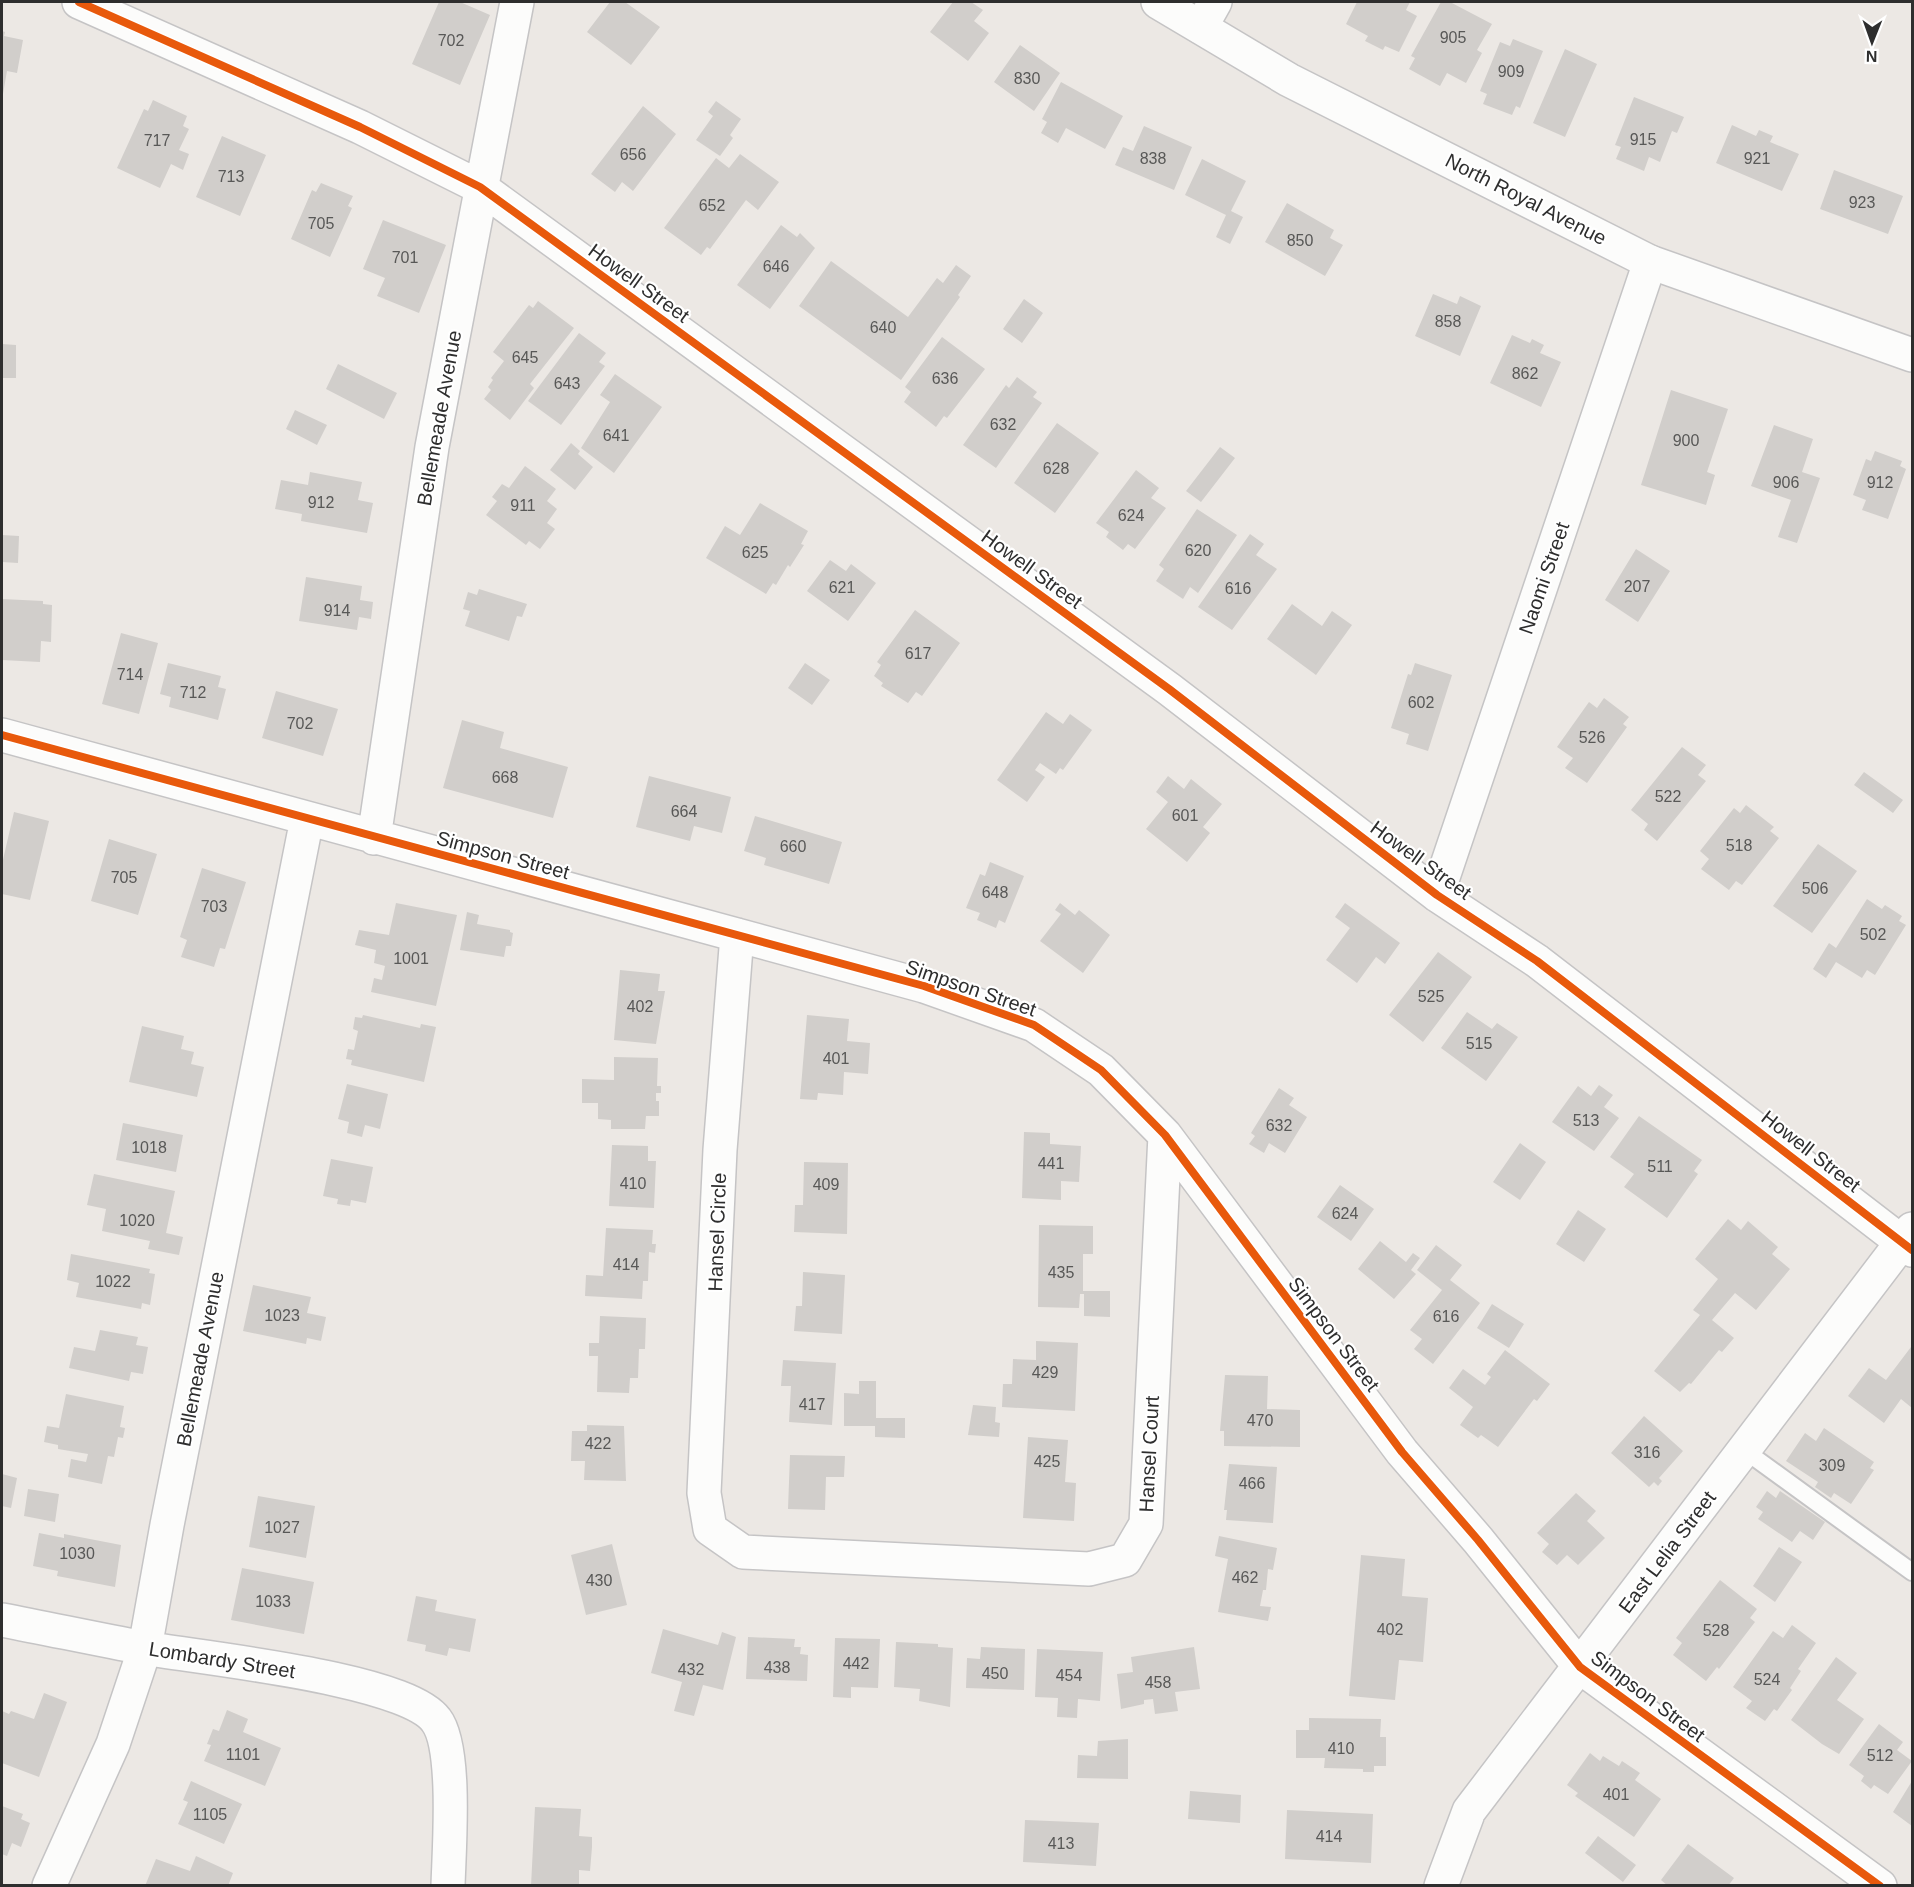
<svg xmlns="http://www.w3.org/2000/svg" width="1914" height="1887" font-family="Arial,sans-serif">
<style>
.building{fill:#d1cecb}
.lines{fill:none;stroke-linecap:round;stroke-linejoin:round}
.service-casing{stroke:#c5c4c5;stroke-width:20}
.minor-casing{stroke:#c5c4c5;stroke-width:36}
.tertiary-casing{stroke:#c5c4c5;stroke-width:36}
.service{stroke:#fcfcfb;stroke-width:16}
.minor{stroke:#fcfcfb;stroke-width:33}
.tertiary{stroke:#fcfcfb;stroke-width:33}
.cycleway-casing{stroke:#fff;stroke-width:11}
.cycleway{stroke:#e8590c;stroke-width:8}
.labels{text-anchor:middle;dominant-baseline:central;stroke-width:4.5;stroke-linejoin:round;paint-order:stroke}
.number-label{font-size:16px;fill:#585857}
.street-label{font-size:20px;fill:#2e2e2e;stroke:#fff}
</style>
<rect width="100%" height="100%" fill="#ece8e4"/>
<path class="building" d="M439,2H460L490,15L460,85L412,64Z
M610,2H625L660,27L631,65L587,32Z
M953,2H971L983,10L974,21L989,33L968,61L930,32Z
M1357,2H1410L1406,10L1417,16L1399,52L1385,46L1383,50L1365,41L1368,36L1346,24Z
M1441,2H1450L1492,24L1477,50L1482,53L1466,83L1447,73L1440,86L1409,69L1415,58L1411,56Z
M2,31L5,32L4,36L23,40L17,73L7,71L3,94Z
M1513,39L1543,51L1520,108L1516,106L1512,115L1483,104L1487,94L1480,91L1500,42L1510,46Z
M1020,45L1060,73L1034,111L994,82Z
M1565,49L1597,64L1565,137L1533,123Z
M1061,82L1123,116L1105,149L1066,128L1058,143L1041,133L1047,122L1042,119Z
M1634,97L1684,117L1677,133L1672,131L1660,162L1649,157L1644,171L1616,159L1621,147L1615,145Z
M153,100L187,116L183,126L189,129L179,150L189,154L183,170L171,164L160,188L117,168L144,109L148,111Z
M716,101L741,119L730,135L733,138L720,156L696,140L713,116L708,112Z
M643,106L676,134L633,191L622,182L615,192L591,174Z
M1732,125L1756,136L1759,130L1773,136L1770,142L1799,154L1782,191L1716,163Z
M1144,126L1192,147L1174,190L1115,165L1123,147L1133,151Z
M222,136L266,155L240,216L196,197Z
M740,154L779,182L758,210L746,200L710,249L707,247L701,255L664,228L716,158L729,168Z
M1202,159L1246,181L1231,211L1243,217L1230,244L1216,237L1226,215L1185,195Z
M1834,170L1903,196L1888,234L1820,209Z
M321,183L353,196L348,206L352,208L330,257L291,239L312,190L316,192Z
M1287,203L1334,230L1330,238L1343,245L1325,276L1265,242Z
M383,220L446,245L419,313L377,296L385,278L363,269Z
M781,225L797,237L800,233L815,248L770,309L737,285Z
M831,261L908,317L937,278L943,283L956,265L971,276L958,295L960,297L901,380L799,306Z
M1433,294L1457,304L1460,296L1481,306L1460,356L1415,336Z
M1024,299L1043,313L1022,343L1003,329Z
M538,301L574,328L530,384L534,388L510,420L484,399L491,390L488,387L493,380L491,378L504,361L493,352L529,305L533,308Z
M579,333L606,353L599,362L605,366L561,425L528,401Z
M1512,335L1530,343L1532,339L1544,345L1540,353L1561,362L1541,407L1490,383Z
M942,337L985,369L947,418L944,416L936,427L904,402L911,392L905,387Z
M2,344L16,345V378H2Z
M338,364L397,393L384,419L326,389Z
M615,374L662,407L614,473L581,448L610,402L600,395Z
M1017,377L1037,392L1033,397L1042,403L996,468L963,445L1006,385L1009,388Z
M1671,390L1728,409L1707,472L1715,475L1706,505L1641,485Z
M295,410L327,425L317,445L286,429Z
M1057,423L1099,453L1055,513L1014,483Z
M1774,425L1813,439L1802,472L1820,478L1797,543L1778,537L1791,500L1751,486Z
M571,443L580,451L578,454L593,467L575,490L550,470Z
M1220,447L1235,458L1201,502L1186,491Z
M1875,451L1902,461L1900,466L1906,469L1888,519L1862,510L1866,500L1853,495L1866,459L1871,461Z
M525,466L556,489L547,501L557,509L547,523L555,529L540,549L529,541L526,545L486,515L497,501L492,497L502,484L509,488Z
M1136,470L1159,488L1151,498L1166,508L1135,549L1128,544L1123,550L1106,537L1109,532L1096,523Z
M310,472L362,482L358,500L373,503L367,533L301,521L302,514L275,509L281,480L308,485Z
M760,503L808,531L801,544L804,545L790,567L788,565L776,585L773,583L766,594L706,558L725,526L740,535Z
M1197,509L1237,535L1198,593L1190,587L1183,599L1156,581L1164,569L1159,565Z
M1250,534L1264,544L1256,555L1277,569L1232,630L1198,607Z
M2,535L19,536L18,563L2,562Z
M1636,549L1670,571L1638,622L1605,600Z
M830,560L846,571L851,564L876,583L848,621L807,591Z
M306,577L362,586L360,600L373,602L371,619L359,617L357,630L299,621Z
M479,589L527,604L522,617L517,616L509,641L465,626L470,611L463,609L468,592L477,595Z
M2,599L43,601V604L52,605L51,642L41,641L40,662L2,660Z
M1292,604L1322,626L1332,611L1352,625L1316,675L1267,639Z
M915,610L960,643L922,696L916,692L908,703L881,686L883,683L874,676L881,665L877,662Z
M121,633L158,643L139,714L102,704Z
M168,663L221,676L218,687L226,689L218,720L169,707L171,697L160,694Z
M805,663L830,680L812,705L788,688Z
M1415,663L1452,675L1428,751L1406,744L1409,734L1391,728L1408,674L1411,675Z
M276,691L338,709L323,756L262,738Z
M1604,698L1629,717L1623,724L1627,727L1587,783L1565,768L1573,758L1557,747L1589,702L1597,708Z
M1046,712L1063,724L1070,714L1092,730L1063,770L1060,768L1056,774L1040,763L1035,770L1045,777L1027,802L997,780Z
M462,720L504,732L500,748L568,767L553,818L443,788Z
M1682,747L1706,765L1698,775L1706,781L1657,841L1644,830L1648,824L1631,810Z
M1864,772L1903,800L1893,813L1854,785Z
M649,776L731,797L722,833L694,826L690,841L636,827Z
M1168,776L1184,789L1191,779L1222,804L1203,827L1210,833L1187,862L1146,829L1168,802L1156,792Z
M1746,805L1774,827L1770,831L1779,838L1742,885L1736,881L1729,890L1701,869L1709,859L1700,851L1734,808L1740,813Z
M14,812L49,821L30,900L2,894V864Z
M755,816L842,842L829,884L764,865L766,858L744,851Z
M109,839L157,854L138,915L91,901Z
M1818,844L1857,871L1812,933L1773,906Z
M990,862L1024,876L1005,923L999,920L996,928L977,920L980,913L966,908L980,874L985,876Z
M202,868L246,882L225,949L220,948L214,967L181,957L187,940L180,937Z
M1867,899L1882,909L1885,905L1902,916L1899,921L1906,925L1875,975L1867,970L1862,978L1836,962L1826,978L1813,969L1829,943L1836,948Z
M396,903L457,915L436,1006L371,992L374,978L382,980L385,966L374,963L376,950L355,945L359,930L389,935Z
M1060,903L1075,915L1079,910L1110,935L1083,973L1040,941L1061,914L1055,910Z
M1345,903L1400,943L1385,964L1376,957L1357,983L1326,960L1350,928L1335,917Z
M467,912L479,915L477,924L510,930V932L513,933L511,946H506L504,957L460,950Z
M1438,952L1472,977L1423,1042L1389,1015Z
M620,970L660,974L658,991H665L656,1044L614,1040Z
M1467,1012L1492,1029L1497,1023L1518,1037L1486,1081L1441,1048Z
M363,1015L420,1028L421,1024L436,1027L424,1082L351,1065L352,1060L346,1059L348,1049L354,1050L358,1031L353,1029L355,1017L362,1018Z
M807,1015L849,1019L847,1041L870,1043L868,1074L844,1072L843,1095L818,1093L817,1100L800,1099Z
M142,1026L184,1036L181,1049L194,1052L191,1064L204,1067L197,1097L129,1082Z
M614,1057L658,1058L657,1086H661V1093H656V1101H659V1116H646L645,1129H611V1120L598,1119V1103H582V1079L614,1080Z
M347,1084L388,1094L380,1129L365,1125L362,1137L347,1133L349,1122L338,1119Z
M1599,1085L1613,1095L1604,1107L1619,1118L1594,1151L1552,1122L1578,1086L1591,1096Z
M1279,1088L1294,1098L1289,1105L1307,1117L1285,1153L1269,1143L1264,1153L1249,1144L1255,1136L1251,1133Z
M1639,1116L1702,1160L1694,1171L1698,1174L1667,1218L1624,1187L1634,1174L1610,1157Z
M123,1123L183,1135L176,1172L116,1160Z
M1024,1132L1050,1133V1144L1081,1146L1079,1182L1061,1181V1200L1022,1198Z
M1520,1143L1546,1162L1520,1200L1493,1182Z
M612,1145L648,1146V1161H656L654,1208L609,1206Z
M331,1159L373,1167L366,1203L351,1200L350,1206L337,1204L338,1199L323,1196Z
M804,1162L848,1163L847,1234L794,1232L795,1205H803Z
M94,1174L175,1191L166,1233L183,1237L179,1255L148,1249L150,1241L102,1231L106,1209L87,1205Z
M1340,1185L1374,1209L1351,1241L1317,1217Z
M1578,1210L1606,1229L1584,1262L1556,1244Z
M1728,1219L1741,1230L1748,1221L1778,1247L1772,1254L1790,1269L1756,1310L1735,1293L1712,1320L1734,1338L1722,1352L1719,1350L1691,1384L1689,1383L1680,1392L1654,1371L1700,1315L1693,1310L1718,1279L1695,1259Z
M1039,1225L1093,1226V1254H1083V1291H1110V1317L1084,1316V1294H1080L1079,1308L1038,1307Z
M606,1228L653,1230L652,1244H656L655,1253L649,1252L648,1281H643L642,1299L585,1296L586,1275L603,1276Z
M1380,1241L1406,1262L1413,1253L1420,1258L1411,1270L1416,1274L1394,1299L1358,1269Z
M1436,1245L1462,1265L1450,1280L1480,1303L1433,1364L1414,1349L1422,1339L1410,1330L1442,1290L1417,1270Z
M71,1254L150,1269L149,1273L155,1274L150,1305L142,1303L141,1309L76,1297L79,1283L67,1280Z
M803,1272L845,1275L842,1334L794,1331L796,1306H802Z
M253,1285L311,1297L307,1313L326,1317L321,1341L307,1338L306,1344L243,1331Z
M1492,1304L1524,1324L1509,1348L1477,1328Z
M600,1316L646,1318L645,1349H639L638,1378H630L629,1393L597,1392L598,1356H589V1343H599Z
M100,1330L138,1337L136,1345L148,1347L143,1374L131,1372L129,1381L69,1368L74,1347L95,1351Z
M1036,1341L1078,1343L1075,1411L1002,1407L1003,1384H1012L1013,1359L1036,1360Z
M1911,1347L1912,1408L1901,1399L1884,1423L1848,1396L1869,1368L1886,1380Z
M1505,1350L1550,1384L1537,1401L1534,1399L1498,1447L1481,1435L1478,1438L1460,1425L1473,1407L1449,1388L1463,1369L1485,1385L1491,1377L1487,1374Z
M783,1360L836,1363L832,1425L789,1422L791,1386H781Z
M1225,1375L1268,1376L1267,1409L1300,1410V1447L1224,1446V1431H1220Z
M859,1381H876V1418H905V1438L875,1437V1426H844V1393L859,1394Z
M66,1394L124,1406L120,1427L125,1428L123,1438L118,1437L114,1457L108,1456L102,1484L68,1477L71,1459L86,1462L88,1454L58,1449V1445L44,1442L47,1426L59,1428Z
M973,1405L996,1407L995,1422L1000,1423L999,1437L968,1435Z
M1644,1416L1683,1451L1659,1478L1662,1481L1658,1486L1654,1482L1649,1487L1611,1453Z
M587,1425L624,1426L626,1481L584,1480L585,1461H571L572,1431H587Z
M1824,1428L1874,1462L1870,1468L1874,1470L1851,1504L1834,1493L1831,1498L1815,1487L1818,1482L1786,1461L1805,1433L1816,1441Z
M1028,1437L1068,1440L1065,1482L1076,1483L1074,1521L1023,1518Z
M790,1455L845,1456L844,1477H826L825,1510L788,1509Z
M1229,1464L1277,1467L1273,1523L1226,1520L1227,1510H1224Z
M2,1474L17,1478L11,1508L2,1506Z
M28,1489L59,1494L55,1522L24,1516Z
M1767,1491L1776,1498L1780,1491L1825,1522L1813,1540L1800,1531L1792,1542L1758,1519L1763,1512L1756,1507Z
M1576,1493L1596,1511L1587,1521L1605,1538L1578,1565L1567,1555L1557,1565L1542,1552L1549,1544L1537,1533Z
M258,1496L315,1506L306,1558L249,1547Z
M39,1533L64,1538V1534L121,1545L115,1587L57,1576L58,1571L33,1566Z
M1219,1536L1277,1548L1273,1570L1268,1569L1266,1590H1263L1260,1606L1271,1607L1268,1621L1218,1612L1228,1559L1215,1556Z
M612,1544L627,1605L586,1615L571,1555Z
M1779,1547L1802,1562L1775,1602L1753,1586Z
M1361,1555L1405,1559L1402,1596L1428,1598L1423,1662L1399,1660L1395,1700L1349,1696Z
M242,1568L314,1582L304,1634L231,1620Z
M1720,1580L1757,1609L1750,1618L1755,1622L1719,1669L1717,1667L1706,1681L1673,1655L1682,1643L1676,1638Z
M416,1596L437,1600L435,1611L476,1619L470,1652L449,1648L447,1656L425,1651L426,1645L407,1641Z
M1792,1625L1816,1643L1798,1669L1801,1671L1790,1688L1792,1690L1777,1711L1774,1709L1765,1721L1746,1708L1752,1701L1733,1687L1773,1631L1783,1638Z
M663,1629L718,1645L722,1632L736,1637L723,1690L703,1685L694,1716L674,1711L682,1682L651,1673Z
M748,1637L795,1639L794,1647H801L800,1654L808,1655L807,1681L746,1679Z
M835,1638L880,1639L878,1688L851,1687V1698L833,1697Z
M896,1642L938,1644V1647L953,1648L950,1707L919,1701L920,1689L894,1687Z
M981,1647L1025,1649L1024,1690L966,1688L967,1658L980,1659Z
M1194,1647L1200,1689L1175,1692L1178,1711L1155,1714L1153,1699L1144,1700V1704L1121,1709L1117,1674L1133,1672L1131,1657Z
M1037,1649L1103,1652L1100,1701L1078,1699L1077,1718L1057,1717L1058,1698L1035,1697Z
M1836,1657L1857,1673L1837,1700L1864,1719L1839,1754L1822,1744L1791,1720Z
M44,1693L67,1702L39,1777L2,1763V1711L9,1714L11,1711L34,1719Z
M227,1710L248,1719L243,1732L281,1748L265,1786L204,1761L211,1745L207,1744L213,1729L219,1731Z
M1309,1718L1381,1719L1380,1737H1386V1766H1374V1772H1363V1769L1324,1768L1325,1758H1296V1730H1309Z
M1879,1724L1903,1742L1897,1750L1912,1761L1888,1794L1874,1785L1871,1789L1861,1781L1864,1776L1849,1765Z
M1128,1739V1779L1077,1778L1078,1755L1097,1756L1098,1741Z
M1590,1753L1600,1761L1603,1756L1619,1766L1622,1761L1640,1773L1635,1780L1661,1799L1634,1837L1575,1796L1578,1793L1567,1785Z
M191,1781L242,1804L224,1844L178,1824L188,1802L183,1800Z
M1912,1781V1826L1893,1812Z
M1190,1791L1241,1795L1240,1823L1188,1819Z
M2,1806L23,1814L21,1819L30,1823L21,1847L12,1843L7,1856L2,1854Z
M535,1807L581,1809L579,1836L592,1837V1847L590,1871L579,1870V1886H531Z
M1287,1810L1373,1814L1371,1863L1285,1859Z
M1025,1820L1099,1823L1096,1866L1023,1862Z
M1598,1836L1636,1865L1623,1882L1585,1853Z
M1688,1844L1734,1878L1728,1886H1668L1661,1880Z
M196,1856L233,1873L228,1886H145L156,1859L190,1871Z"/>
<g class="lines">
<g class="service-casing">
<path id="service" d="M1744,1450L1912,1572"/>
</g>
<g class="minor-casing">
<path id="minor" d="M79,2L360,127L480,187L1169,689L1437,895L1537,961L1912,1250
M1201,27L1215,2
M2,735L924,986L1034,1025L1101,1070L1165,1135L1402,1452L1478,1540L1580,1667L1880,1886
M374,838L432,447L517,2
M1437,895L1650,262
M737,935L720,1150L704,1493L710,1529L743,1552L1089,1569L1125,1560L1146,1524L1165,1135
M2,1620C49,1629 96,1639 144,1648C200,1658 405,1678 436,1720C457,1747 449,1849 448,1886
M49,1886L113,1744L145,1648L167,1525L307,819
M1441,1886L1469,1811L1912,1229"/>
</g>
<g class="tertiary-casing">
<path id="tertiary" d="M1158,2L1289,80L1650,262L1912,355"/>
</g>
<use href="#service" class="service"/>
<use href="#minor" class="minor"/>
<use href="#tertiary" class="tertiary"/>
<g class="cycleway-casing">
<path id="cycleway" d="M79,2L360,127L480,187L1169,689L1437,895L1537,961L1912,1250
M2,735L924,986L1034,1025L1101,1070L1165,1135L1402,1452L1478,1540L1580,1667L1880,1886"/>
</g>
<use href="#cycleway" class="cycleway"/>
</g>
<g class="labels">
<g class="number-label">
<text x="1453" y="37">905</text>
<text x="451" y="40">702</text>
<text x="1511" y="71">909</text>
<text x="1027" y="78">830</text>
<text x="1643" y="139">915</text>
<text x="157" y="140">717</text>
<text x="633" y="154">656</text>
<text x="1153" y="158">838</text>
<text x="1757" y="158">921</text>
<text x="231" y="176">713</text>
<text x="1862" y="202">923</text>
<text x="712" y="205">652</text>
<text x="321" y="223">705</text>
<text x="1300" y="240">850</text>
<text x="405" y="257">701</text>
<text x="776" y="266">646</text>
<text x="1448" y="321">858</text>
<text x="883" y="327">640</text>
<text x="525" y="357">645</text>
<text x="1525" y="373">862</text>
<text x="945" y="378">636</text>
<text x="567" y="383">643</text>
<text x="1003" y="424">632</text>
<text x="616" y="435">641</text>
<text x="1686" y="440">900</text>
<text x="1056" y="468">628</text>
<text x="1786" y="482">906</text>
<text x="1880" y="482">912</text>
<text x="321" y="502">912</text>
<text x="523" y="505">911</text>
<text x="1131" y="515">624</text>
<text x="1198" y="550">620</text>
<text x="755" y="552">625</text>
<text x="1637" y="586">207</text>
<text x="842" y="587">621</text>
<text x="1238" y="588">616</text>
<text x="337" y="610">914</text>
<text x="918" y="653">617</text>
<text x="130" y="674">714</text>
<text x="193" y="692">712</text>
<text x="1421" y="702">602</text>
<text x="300" y="723">702</text>
<text x="1592" y="737">526</text>
<text x="505" y="777">668</text>
<text x="1668" y="796">522</text>
<text x="684" y="811">664</text>
<text x="1185" y="815">601</text>
<text x="1739" y="845">518</text>
<text x="793" y="846">660</text>
<text x="124" y="877">705</text>
<text x="1815" y="888">506</text>
<text x="995" y="892">648</text>
<text x="214" y="906">703</text>
<text x="1873" y="934">502</text>
<text x="411" y="958">1001</text>
<text x="1431" y="996">525</text>
<text x="640" y="1006">402</text>
<text x="1479" y="1043">515</text>
<text x="836" y="1058">401</text>
<text x="1586" y="1120">513</text>
<text x="1279" y="1125">632</text>
<text x="149" y="1147">1018</text>
<text x="1051" y="1163">441</text>
<text x="1660" y="1166">511</text>
<text x="633" y="1183">410</text>
<text x="826" y="1184">409</text>
<text x="1345" y="1213">624</text>
<text x="137" y="1220">1020</text>
<text x="626" y="1264">414</text>
<text x="1061" y="1272">435</text>
<text x="113" y="1281">1022</text>
<text x="282" y="1315">1023</text>
<text x="1446" y="1316">616</text>
<text x="1045" y="1372">429</text>
<text x="812" y="1404">417</text>
<text x="1260" y="1420">470</text>
<text x="598" y="1443">422</text>
<text x="1647" y="1452">316</text>
<text x="1047" y="1461">425</text>
<text x="1832" y="1465">309</text>
<text x="1252" y="1483">466</text>
<text x="282" y="1527">1027</text>
<text x="77" y="1553">1030</text>
<text x="1245" y="1577">462</text>
<text x="599" y="1580">430</text>
<text x="273" y="1601">1033</text>
<text x="1390" y="1629">402</text>
<text x="1716" y="1630">528</text>
<text x="856" y="1663">442</text>
<text x="777" y="1667">438</text>
<text x="691" y="1669">432</text>
<text x="995" y="1673">450</text>
<text x="1069" y="1675">454</text>
<text x="1767" y="1679">524</text>
<text x="1158" y="1682">458</text>
<text x="1341" y="1748">410</text>
<text x="243" y="1754">1101</text>
<text x="1880" y="1755">512</text>
<text x="1616" y="1794">401</text>
<text x="210" y="1814">1105</text>
<text x="1329" y="1836">414</text>
<text x="1061" y="1843">413</text>
</g>
<g class="street-label">
<text transform="translate(1526 199) rotate(27)">North Royal Avenue</text>
<text transform="translate(639 283) rotate(36)">Howell Street</text>
<text transform="translate(439 418) rotate(-80)">Bellemeade Avenue</text>
<text transform="translate(1032 569) rotate(36)">Howell Street</text>
<text transform="translate(1544 578) rotate(-71)">Naomi Street</text>
<text transform="translate(503 855) rotate(15)">Simpson Street</text>
<text transform="translate(1421 860) rotate(36)">Howell Street</text>
<text transform="translate(971 988) rotate(19)">Simpson Street</text>
<text transform="translate(1811 1151) rotate(38)">Howell Street</text>
<text transform="translate(717 1232) rotate(-88)">Hansel Circle</text>
<text transform="translate(1334 1334) rotate(53)">Simpson Street</text>
<text transform="translate(200 1359) rotate(-79)">Bellemeade Avenue</text>
<text transform="translate(1149 1454) rotate(-87)">Hansel Court</text>
<text transform="translate(1667 1552) rotate(-53)">East Lelia Street</text>
<text transform="translate(222 1660) rotate(9)">Lombardy Street</text>
<text transform="translate(1648 1696) rotate(37)">Simpson Street</text>
</g>
</g>
<rect width="1914" height="1887" fill="none" stroke="#2e2e2e" stroke-width="6"/>
<g transform="translate(1872 42) rotate(181)" stroke="#ffffff" stroke-width="4.5" paint-order="stroke">
<path d="M0-4.5L10 22L0 15L-10 22Z" fill="#2e2e2e"/>
<text y="-9" font-size="16" font-weight="bold" text-anchor="middle" fill="#2e2e2e">N</text>
</g>
</svg>
